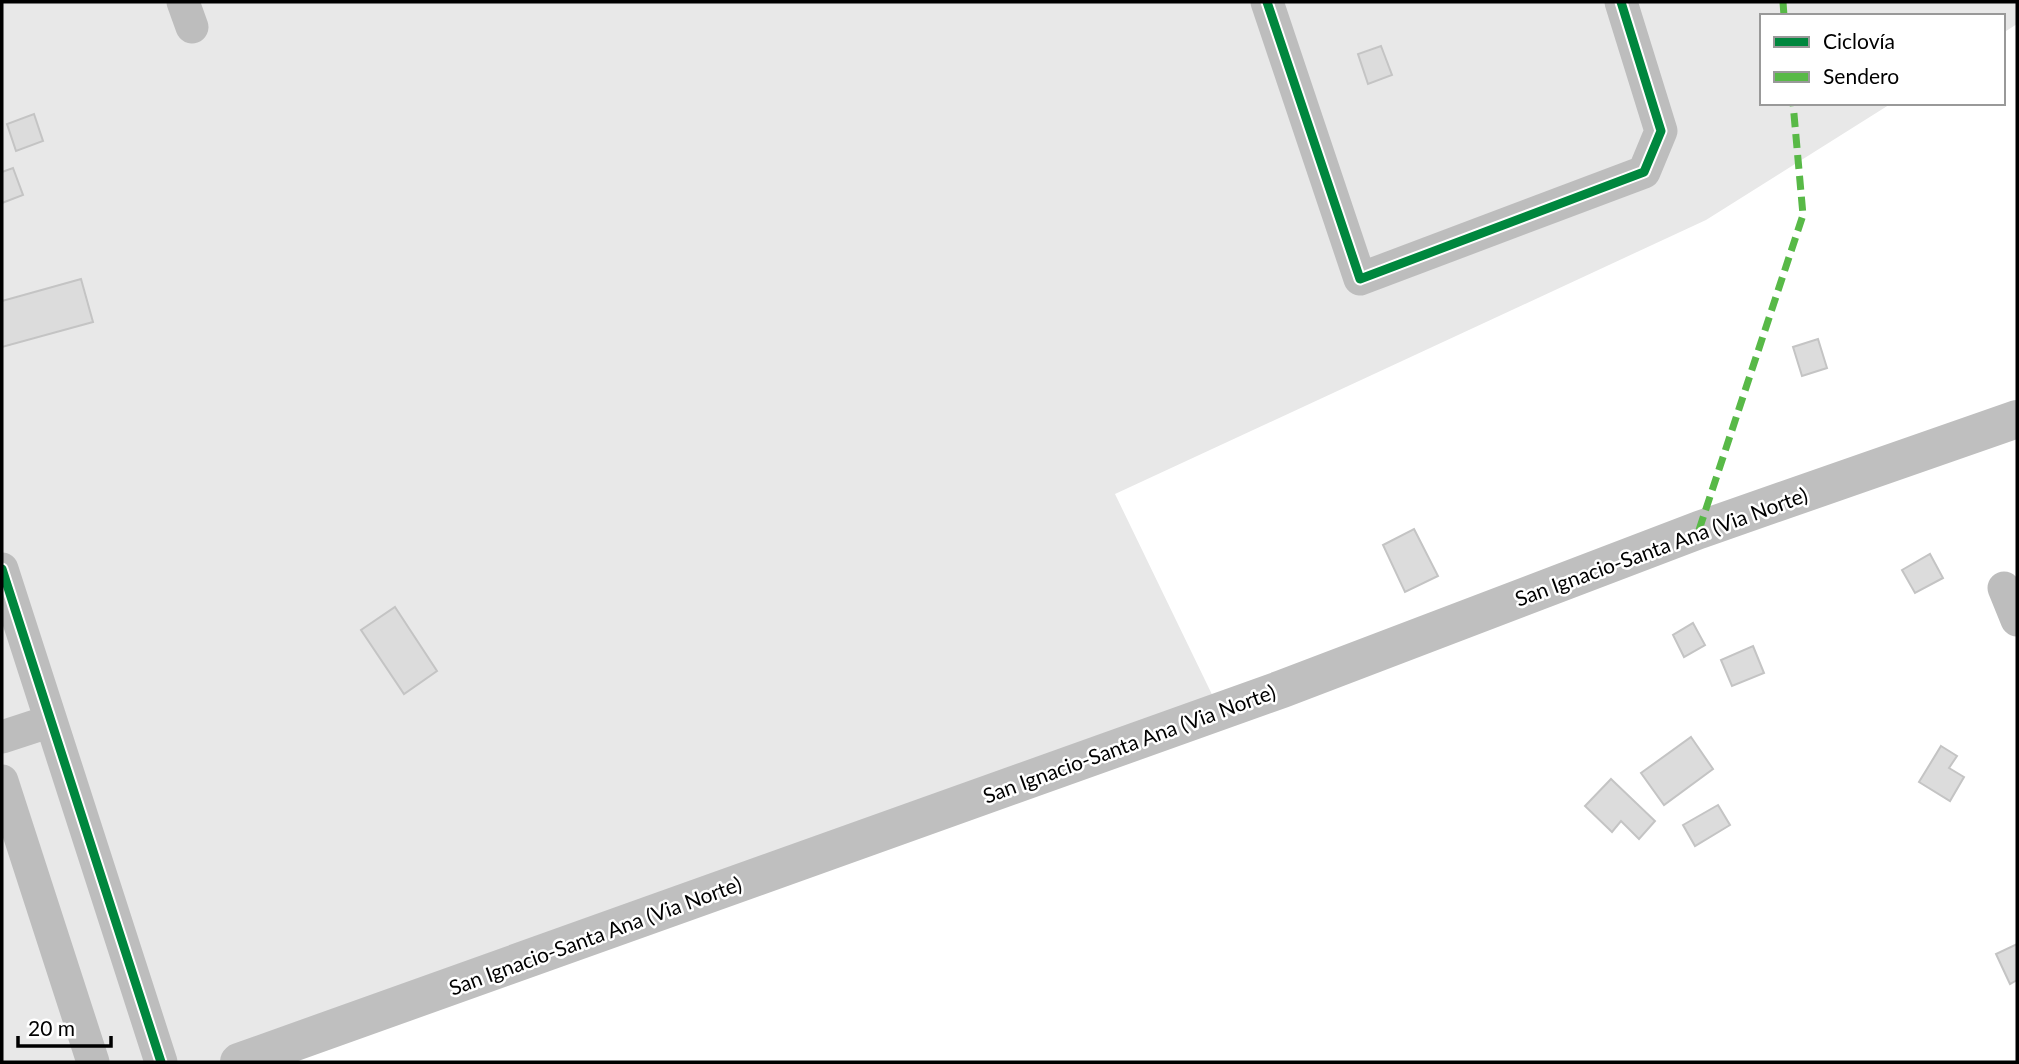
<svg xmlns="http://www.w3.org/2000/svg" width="2019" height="1064" font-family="Lato,sans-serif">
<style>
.green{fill:#e8e8e8}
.building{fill:#dcdcdc;stroke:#c4c4c4;stroke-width:2}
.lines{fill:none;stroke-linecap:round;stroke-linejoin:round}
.minor{stroke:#bdbdbd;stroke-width:33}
.secondary{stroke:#bfbfbf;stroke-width:38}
.quiet{stroke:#58b947;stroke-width:7;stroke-dasharray:14 7;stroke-linecap:butt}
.cycleway-casing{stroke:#fff;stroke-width:13}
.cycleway{stroke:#00873e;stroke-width:9}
.labels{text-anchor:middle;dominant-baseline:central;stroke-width:5;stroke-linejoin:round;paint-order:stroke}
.street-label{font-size:21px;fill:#000;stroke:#fff}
</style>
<rect width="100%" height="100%" fill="#fff"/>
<path class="green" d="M2,2H2017V24L2003,33V16H1762V103H1892L1706,220L1115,494L1220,711L239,1062H2Z"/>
<path class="building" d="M1381,46L1392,75L1368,84L1358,54Z
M34,114L43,141L16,151L7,124Z
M13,168L23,195L2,203V172Z
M81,279L93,322L2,347V301Z
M1818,339L1827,368L1802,376L1793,347Z
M1414,529L1438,576L1405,592L1383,545Z
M1930,554L1943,578L1915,593L1902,570Z
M395,607L437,671L404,694L361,630Z
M1693,623L1705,645L1684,657L1673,635Z
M1753,646L1764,673L1732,686L1721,660Z
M1691,737L1713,769L1664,805L1641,773Z
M1941,746L1957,756L1949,768L1964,777L1950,801L1919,782Z
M1611,779L1655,821L1639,839L1621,821L1612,832L1585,806Z
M1718,805L1730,825L1695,846L1683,825Z
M2017,944V980L2010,984L1996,954Z"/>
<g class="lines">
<path class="minor" d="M183,2L192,27
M1267,2L1360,279L1644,172L1661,131L1621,2
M2,569L161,1062
M2004,588L2017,620
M2,737L51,721
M2,781L93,1062"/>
<path class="secondary" d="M239,1062L1282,689L1699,530L2017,419"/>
<path class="quiet" d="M1783,2L1784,16
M1699,530L1803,215L1793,103"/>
<g class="cycleway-casing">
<path id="cycleway" d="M1267,2L1360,279L1644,172L1661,131L1621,2
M2,569L161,1062"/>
</g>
<use href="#cycleway" class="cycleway"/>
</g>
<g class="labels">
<g class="street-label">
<text transform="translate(1661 546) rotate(-20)">San Ignacio-Santa Ana (Via Norte)</text>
<text transform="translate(1129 743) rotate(-20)">San Ignacio-Santa Ana (Via Norte)</text>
<text transform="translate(595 935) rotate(-20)">San Ignacio-Santa Ana (Via Norte)</text>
</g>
</g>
<rect width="2019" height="1064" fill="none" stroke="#000000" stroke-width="7"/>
<rect x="1760" y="14" width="245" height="91" fill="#ffffff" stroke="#999999" stroke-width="2"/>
<rect x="1774" y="37" width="35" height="10" fill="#00873e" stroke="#999999" stroke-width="2"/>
<text x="1823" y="49" font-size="21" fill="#000000">Ciclovía</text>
<rect x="1774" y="72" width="35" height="10" fill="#58b947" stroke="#999999" stroke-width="2"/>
<text x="1823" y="84" font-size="21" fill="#000000">Sendero</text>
<path d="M18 1036v10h93v-10" fill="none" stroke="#000000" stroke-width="3.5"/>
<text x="28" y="1036" font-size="21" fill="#000000" stroke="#ffffff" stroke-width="5" paint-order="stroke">20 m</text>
</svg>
